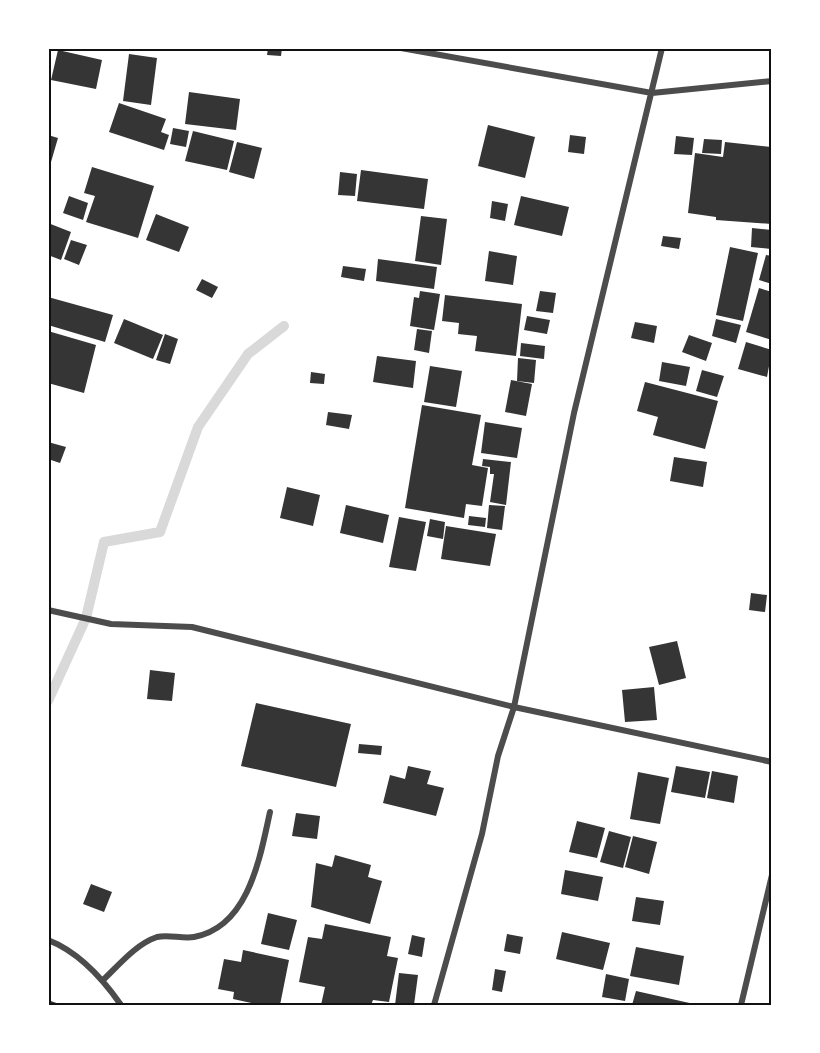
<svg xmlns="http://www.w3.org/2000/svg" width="820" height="1053" font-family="'Work Sans',sans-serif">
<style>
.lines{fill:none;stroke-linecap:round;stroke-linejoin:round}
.stream{stroke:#d9d9d9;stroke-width:10}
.building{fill:#353535}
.minor{stroke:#4c4c4c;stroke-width:6}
.neatline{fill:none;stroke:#111;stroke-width:2}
</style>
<rect width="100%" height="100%" fill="#fff"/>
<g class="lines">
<path class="stream" d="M48,701L86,618L104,542L160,532L198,427L248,354L284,326"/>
</g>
<path class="building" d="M268,48H282L281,56L267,55Z
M58,50L102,60L96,89L51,80Z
M129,54L157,58L151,105L123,101Z
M189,92L240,99L236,130L185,124Z
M119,103L166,119L161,132L169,135L164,150L109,132Z
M488,125L535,137L525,178L478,166Z
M173,128L189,131L186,147L170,144Z
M193,131L234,141L227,170L185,161Z
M48,135L58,138L51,162L48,161Z
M570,135L586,137L584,154L568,152Z
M676,136L694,138L692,155L674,154Z
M704,139L722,140L721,154L702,153Z
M237,142L262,148L254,179L229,172Z
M725,142L771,147L772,224L716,220V217L688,213L695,153L723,157Z
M92,167L154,186L138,238L86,222L95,196L84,193Z
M361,170L428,179L424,209L357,201Z
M340,172L357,174L355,196L338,195Z
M69,196L88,203L83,220L63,213Z
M521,196L569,207L562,236L514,225Z
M492,201L508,204L505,221L490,218Z
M156,214L189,227L179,252L146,240Z
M421,216L447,219L441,265L415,261Z
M48,223L71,232L61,260L48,255Z
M752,228L772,230L771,249L751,247Z
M663,236L681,238L679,249L661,246Z
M71,240L87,245L79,265L64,259Z
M730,247L758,253L743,321L716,315Z
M489,251L517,256L513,285L485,281Z
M766,255L772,256V284L759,280Z
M378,259L437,267L434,289L376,281Z
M343,266L366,269L364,281L341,277Z
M202,279L218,287L212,298L196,290Z
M759,288L772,292V340L746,332Z
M420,291L440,294L434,330L410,326L414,297L419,298Z
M540,291L556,293L553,313L536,311Z
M445,295L522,304L516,356L475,351L477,336L458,334L459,323L442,321Z
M48,297L113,315L105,342L48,325Z
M527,316L550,320L547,334L524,330Z
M124,319L163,335L153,359L114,343Z
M716,319L741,325L736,343L712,336Z
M635,322L657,326L654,343L631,338Z
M417,329L432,331L429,353L414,350Z
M48,331L96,345L84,393L48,383Z
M165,334L178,339L170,364L156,360Z
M689,335L712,343L706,361L682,352Z
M746,342L772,350L767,377L738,369Z
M521,343L545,346L544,359L520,356Z
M377,356L416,361L413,388L373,382Z
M518,358L536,360L534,383L517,381Z
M662,362L690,367L686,386L659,381Z
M430,366L462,371L456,407L424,402Z
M702,370L724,376L717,397L696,391Z
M311,372L325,374L324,384L310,383Z
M511,380L532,384L526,416L505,412Z
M645,382L718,401L705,449L653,435L658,417L637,411Z
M422,405L481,415L472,465L488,468L482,506L466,504L464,518L405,508Z
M328,412L352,415L349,429L326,425Z
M485,422L522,428L517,458L481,453Z
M48,442L66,447L60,463L48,459Z
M674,457L707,462L703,487L670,481Z
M483,459L511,462L506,505L490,502L494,474H490V467L482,466Z
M287,487L320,495L313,526L280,518Z
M346,505L389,515L383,543L340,533Z
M489,505L505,506L502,530L487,528Z
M469,516L486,518L485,527L468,525Z
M399,517L426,522L416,571L389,567Z
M430,519L445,522L443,539L427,536Z
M446,526L496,534L490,566L441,559Z
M751,593L767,595L765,612L749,610Z
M677,641L686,678L659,685L649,647Z
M150,670L175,673L172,701L147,699Z
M654,687L657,720L625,722L622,690Z
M256,703L351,724L336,787L241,766Z
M359,744L382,746L381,755L358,753Z
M408,766L431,771L427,784L444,788L436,816L383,803L390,775L405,779Z
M676,766L710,772L705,798L671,792Z
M712,771L738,776L734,803L707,798Z
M638,772L669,778L660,824L630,819Z
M296,813L320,816L317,839L292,836Z
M577,821L605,828L597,858L569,852Z
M609,831L631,837L623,868L600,862Z
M633,836L657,842L649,874L625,867Z
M335,855L371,865L368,877L382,881L370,924L311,907L316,863L332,867Z
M565,870L603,877L598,901L561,894Z
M91,884L112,892L104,912L83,904Z
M636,897L664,901L660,925L632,921Z
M268,913L297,920L289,950L261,944Z
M325,924L391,937L387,956L398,958L389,1002L373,1000L371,1005H321L325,987L299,982L308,937L322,939Z
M562,932L610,943L603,970L556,959Z
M507,934L523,937L520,954L504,951Z
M412,935L425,938L422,957L408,954Z
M636,947L684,956L679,985L630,976Z
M243,950L289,960L280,1005H261L233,999L234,992L218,989L224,959L241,962Z
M495,969L506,971L502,992L492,990Z
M399,973L418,975L414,1005H395Z
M606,974L629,979L625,1001L602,997Z
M636,991L694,1004V1005H632Z
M48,1000L62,1005H48Z"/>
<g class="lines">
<path class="minor" d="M401,48L652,93L772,81
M48,610L111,624L192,627L514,707L772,762
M48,940C79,952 103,979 121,1005
M103,980C119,965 136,944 157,937C168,934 182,939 194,937C249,927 260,857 270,812
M434,1005L482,834L498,756L514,707L574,413L662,48
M741,1005L772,875"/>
</g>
<rect width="820" height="1053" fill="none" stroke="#ffffff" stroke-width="99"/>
<rect x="50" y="50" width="720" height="954" class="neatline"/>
</svg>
